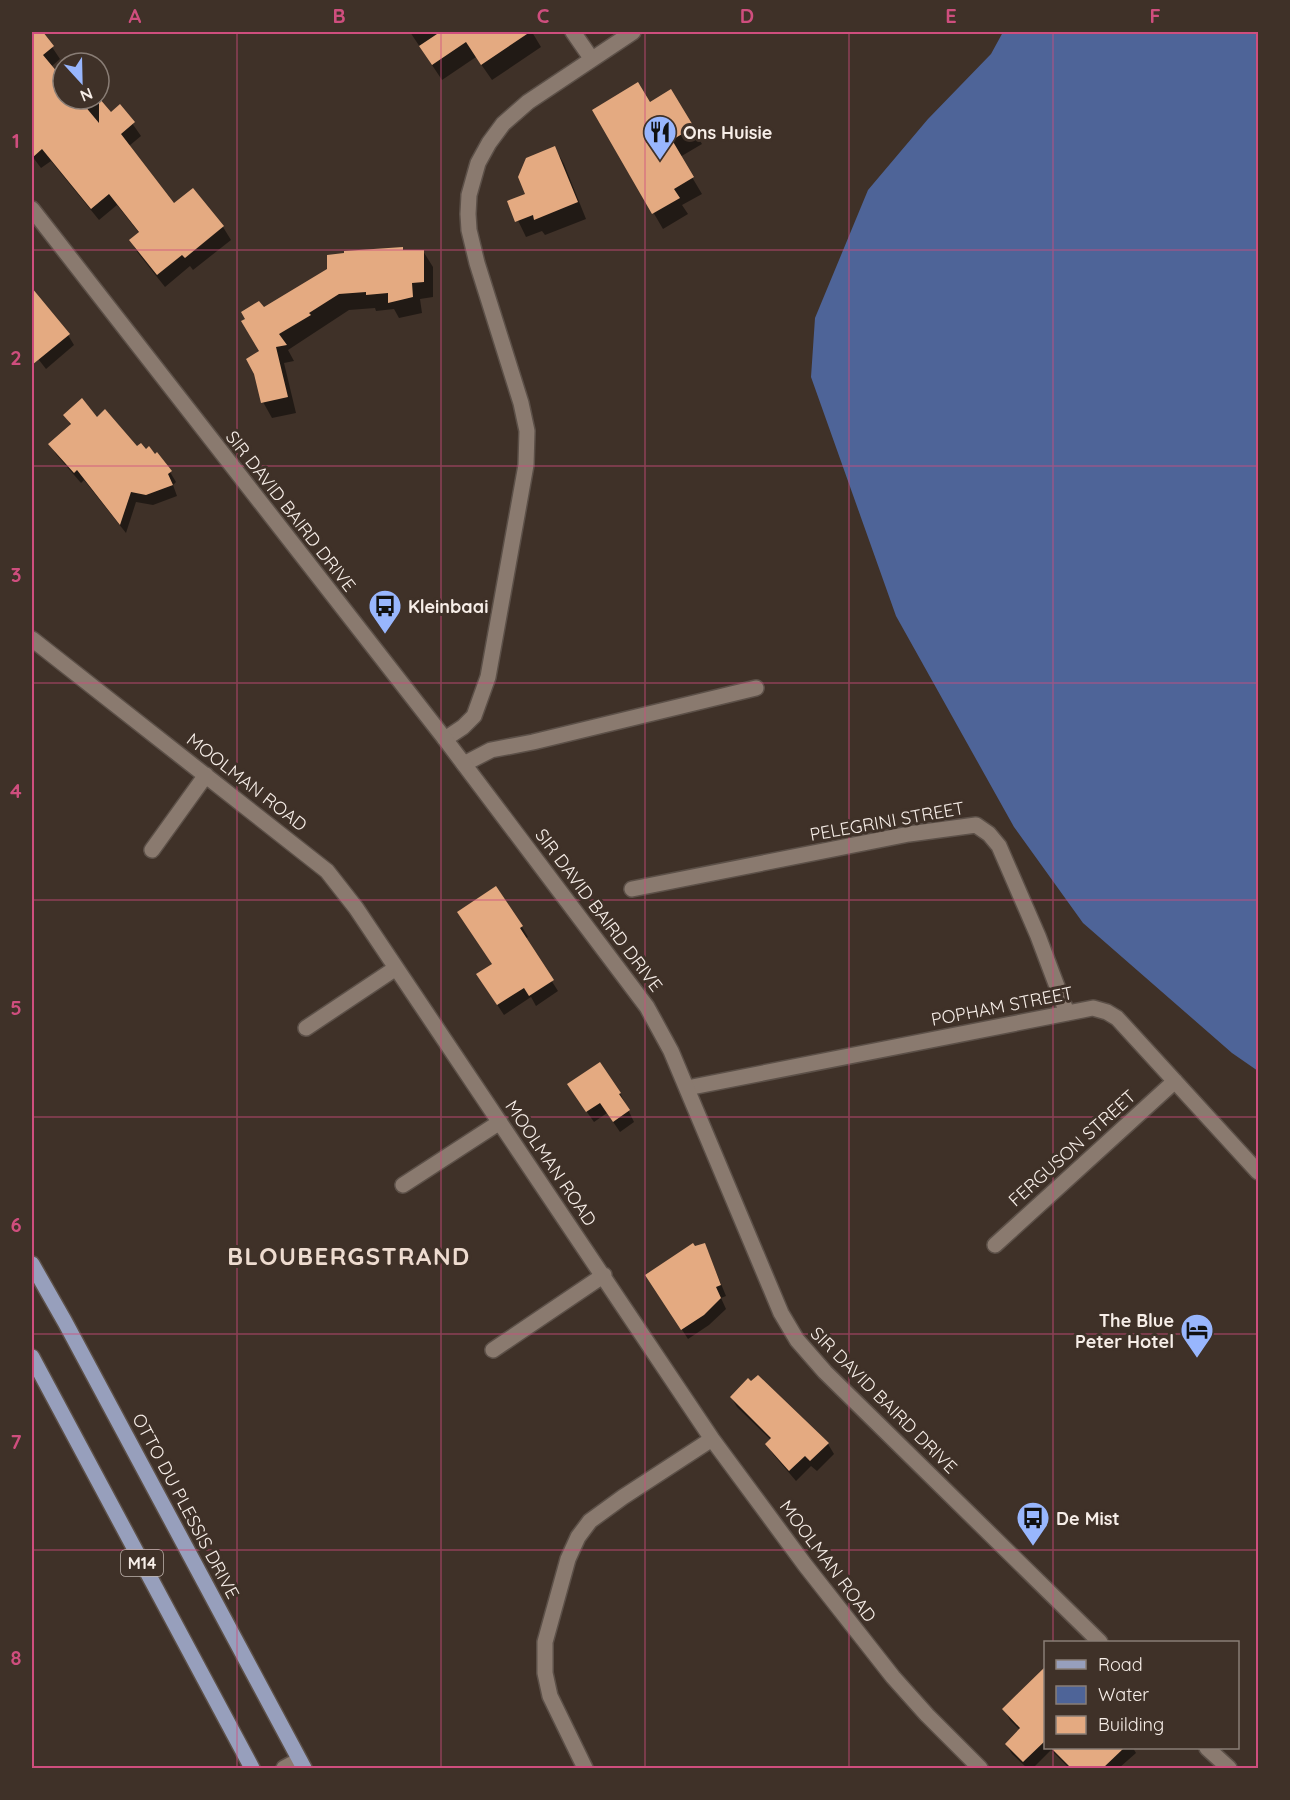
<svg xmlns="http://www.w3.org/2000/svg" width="1290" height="1800" font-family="Quicksand,sans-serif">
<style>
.water{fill:#4e6498}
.shadow{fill:#0007}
.building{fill:#e4aa81}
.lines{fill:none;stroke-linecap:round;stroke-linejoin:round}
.minor-casing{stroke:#5c5048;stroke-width:18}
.tertiary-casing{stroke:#5c5048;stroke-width:18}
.primary-casing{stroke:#5c5048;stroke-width:18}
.minor{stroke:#8a7a6f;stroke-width:15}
.tertiary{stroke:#8a7a6f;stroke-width:15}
.primary{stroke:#979fbc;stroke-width:15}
.grid{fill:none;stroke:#cf4e7e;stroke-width:1.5;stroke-opacity:0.55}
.labels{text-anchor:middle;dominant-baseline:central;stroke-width:6;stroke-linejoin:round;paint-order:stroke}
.shield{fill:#3f3128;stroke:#c0b5ae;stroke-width:1.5}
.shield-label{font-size:16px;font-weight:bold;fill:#f7eee8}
.poi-label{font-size:18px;font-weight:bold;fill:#f7eee8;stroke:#3f3128;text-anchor:start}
.street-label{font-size:18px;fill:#f7eee8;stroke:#3f3128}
.district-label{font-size:24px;font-weight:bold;letter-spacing:1.5px;fill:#eedcd0;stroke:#3f3128}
.neatline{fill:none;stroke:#cf4e7e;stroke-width:2}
.grid-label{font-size:20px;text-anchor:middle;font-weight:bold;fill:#cf4e7e}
</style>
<rect width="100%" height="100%" fill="#3f3128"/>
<path class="water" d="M1003,32H1258V1071L1232,1053L1083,923L1014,827L896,616L811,377L815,318L868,190L928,119L991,54Z"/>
<path class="shadow" d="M32,32H48L44,35L60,59L52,66L63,81V99H98L110,114L120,106L141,136L129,146L174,206L193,190L223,227L231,240L193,270L190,266L165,287L138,253L131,241L140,234L117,205L99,220L51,161L41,168L32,156Z
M410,32H532L541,47L492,80L476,57L442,80Z
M649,104L692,128L702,144L680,157L702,194L682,205L688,214L663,229L594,111Z
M555,148L564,164L586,219L545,235L542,231L526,237L509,202L527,195Z
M403,249L404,252L423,251L433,267V297L420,299L422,313L399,318L394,309L376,311L375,308L349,310L288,350L294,361L284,363L296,413L272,418L263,402V309Z
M38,297L68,335L74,345L46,369L32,351V302Z
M65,415L97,419L170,472L176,482L173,485L177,496L153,505L136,502L126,533L84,480L81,483L56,454L50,444L71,426Z
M495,888L522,927L528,937L525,939L558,991L536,1006L531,997L504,1015L484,985L493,965Z
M620,1093L634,1122L620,1132L607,1113L594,1122L575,1095Z
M705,1245L726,1296L721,1298L726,1309L709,1325L688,1339L653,1285L694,1248Z
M731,1397L828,1444L834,1454L817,1471L811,1466L796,1481L773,1454L767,1444L771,1440L737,1407Z
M1046,1668V1748H1133L1136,1753L1119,1768H1069L1051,1750L1033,1768H1027L1012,1754L1006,1744L1020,1730L1010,1720L1004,1709Z"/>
<path class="building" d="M32,32H43L54,46L43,55L63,79V99H79L99,123V98L111,112L120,104L135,122L121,134L174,203L193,188L224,226L185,258L182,255L157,275L129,240L139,232L109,194L91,209L42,149L32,158Z
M440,32H530L481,65L466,42L432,65L419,46Z
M638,82L650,102L671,89L694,127L672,140L694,177L674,189L680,198L652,214L592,110Z
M555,146L578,202L534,220L533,215L515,222L507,201L525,194L518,177L526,158Z
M403,247V250H424V282L412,283L413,297L388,303V293L366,295V292L339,294L309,313L311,315L279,334L287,345L276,347L288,397L261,403L254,374L246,359L259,351L241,321L245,319L241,312L259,301L264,307L327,269V255L344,253V251Z
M32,288L70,334L32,365Z
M82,398L97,417L105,409L137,446L141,443L146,449L149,446L155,454L157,452L172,471L168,474L173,485L146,495L131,492L120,525L77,470L74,473L48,444L71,424L63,415Z
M496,886L523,926L520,928L554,980L529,996L524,988L497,1005L476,974L492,964L457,912Z
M600,1062L621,1093L619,1094L630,1110L613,1122L600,1103L586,1112L567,1084Z
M693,1243L695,1246L705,1243L721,1285L716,1287L721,1298L704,1315L681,1330L645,1275Z
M758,1375L829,1443L810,1461L805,1456L789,1471L765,1444L771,1438L730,1397L748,1378L751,1381Z
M1046,1666V1740L1023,1762L1005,1744L1020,1728L1002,1709Z
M1051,1748H1124L1103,1768H1071Z"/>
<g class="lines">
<g class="minor-casing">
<path id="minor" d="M573,32L591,58
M32,639L327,871L356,908L712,1439L805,1565L893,1677L927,1715L980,1768
M445,739L463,727L474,716L488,677L526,465L527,431L521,403L477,263L469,230L468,214L469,195L478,163L489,143L503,124L528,102L633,32
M464,764L491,750L533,742L756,688
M152,850L206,775
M632,889L909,834L976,825L989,834L999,846L1038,936L1067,1013
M306,1028L396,968
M687,1088L1093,1008L1107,1012L1117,1018L1258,1172
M403,1185L500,1122
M995,1245L1175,1081
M493,1350L604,1275
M284,1768L299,1760
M585,1768L550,1696L545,1673V1642L568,1559L578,1537L590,1521L623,1497L712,1439"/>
</g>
<g class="tertiary-casing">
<path id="tertiary" d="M32,209L445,739L647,1007L671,1051L781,1313L797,1340L825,1372L1100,1642
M1207,1748L1229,1768"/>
</g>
<g class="primary-casing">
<path id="primary" d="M32,1264L65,1322L304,1768
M32,1357L252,1768"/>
</g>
<use href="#minor" class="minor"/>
<use href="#tertiary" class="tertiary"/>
<use href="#primary" class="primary"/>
</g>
<path class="grid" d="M237,32V1768M441,32V1768M645,32V1768M849,32V1768M1053,32V1642M32,250H1258M32,466H1258M32,683H1258M32,900H1258M32,1117H1258M32,1334H1258M32,1550H1258M1053,1748V1768"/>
<defs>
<g id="restaurant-pin" transform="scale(1.725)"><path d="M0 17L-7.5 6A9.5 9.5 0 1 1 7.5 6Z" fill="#98b6fd" stroke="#3f3128"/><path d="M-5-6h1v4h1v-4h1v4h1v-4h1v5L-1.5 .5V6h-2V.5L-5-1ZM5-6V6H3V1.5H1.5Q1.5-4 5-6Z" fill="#111"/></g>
<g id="bus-pin" transform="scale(1.725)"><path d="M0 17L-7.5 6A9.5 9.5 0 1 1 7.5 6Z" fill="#98b6fd" stroke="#3f3128"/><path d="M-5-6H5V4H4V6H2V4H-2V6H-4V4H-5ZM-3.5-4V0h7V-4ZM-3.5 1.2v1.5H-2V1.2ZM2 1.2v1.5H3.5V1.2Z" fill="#111"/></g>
<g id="hotel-pin" transform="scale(1.725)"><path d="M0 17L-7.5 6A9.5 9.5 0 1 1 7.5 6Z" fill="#98b6fd" stroke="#3f3128"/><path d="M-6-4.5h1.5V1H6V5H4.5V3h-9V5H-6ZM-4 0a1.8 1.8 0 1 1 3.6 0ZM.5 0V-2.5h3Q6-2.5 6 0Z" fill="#111"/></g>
</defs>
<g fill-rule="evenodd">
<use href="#restaurant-pin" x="660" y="132"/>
<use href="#bus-pin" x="385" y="606"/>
<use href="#hotel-pin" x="1197" y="1330"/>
<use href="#bus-pin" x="1033" y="1518"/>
</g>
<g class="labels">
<rect class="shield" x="121" y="1550" width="42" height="26" rx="4.5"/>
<g class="shield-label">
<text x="142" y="1563">M14</text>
</g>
<g class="poi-label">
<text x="683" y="132">Ons Huisie</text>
<text x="408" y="606">Kleinbaai</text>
<text x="1174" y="1320" text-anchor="end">The Blue<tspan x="1174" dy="21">Peter Hotel</tspan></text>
<text x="1056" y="1518">De Mist</text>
</g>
<g class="street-label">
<text transform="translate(291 511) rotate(52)">SIR DAVID BAIRD DRIVE</text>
<text transform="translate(247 782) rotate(38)">MOOLMAN ROAD</text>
<text transform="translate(887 821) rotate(-10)">PELEGRINI STREET</text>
<text transform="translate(599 910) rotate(53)">SIR DAVID BAIRD DRIVE</text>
<text transform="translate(1002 1006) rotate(-11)">POPHAM STREET</text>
<text transform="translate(1072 1148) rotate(-42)">FERGUSON STREET</text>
<text transform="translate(551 1163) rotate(56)">MOOLMAN ROAD</text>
<text transform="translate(884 1400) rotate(45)">SIR DAVID BAIRD DRIVE</text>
<text transform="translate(186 1506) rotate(62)">OTTO DU PLESSIS DRIVE</text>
<text transform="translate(828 1561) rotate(53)">MOOLMAN ROAD</text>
</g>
<g class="district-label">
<text x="349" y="1256">BLOUBERGSTRAND</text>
</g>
</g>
<rect width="1290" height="1800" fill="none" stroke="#3f3128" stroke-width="66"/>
<rect x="1044" y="1641" width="195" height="108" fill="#3f3128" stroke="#897d75" stroke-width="1.5"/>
<rect x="1056" y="1660" width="30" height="9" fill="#979fbc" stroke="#897d75" stroke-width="1.5"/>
<text x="1098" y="1671" font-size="18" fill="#f7eee8">Road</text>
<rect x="1056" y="1686" width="30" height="18" fill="#4e6498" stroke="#897d75" stroke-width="1.5"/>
<text x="1098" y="1701" font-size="18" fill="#f7eee8">Water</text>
<rect x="1056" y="1716" width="30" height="18" fill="#e4aa81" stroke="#897d75" stroke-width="1.5"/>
<text x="1098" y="1731" font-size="18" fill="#f7eee8">Building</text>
<g transform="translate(81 81) rotate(158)"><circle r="28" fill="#3f3128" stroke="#897d75" stroke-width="1.5"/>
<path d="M0-4.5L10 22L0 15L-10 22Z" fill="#98b6fd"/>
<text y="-9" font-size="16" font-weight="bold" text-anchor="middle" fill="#f7eee8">N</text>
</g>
<rect x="33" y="33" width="1224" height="1734" class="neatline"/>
<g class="grid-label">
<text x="135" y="23">A</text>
<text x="339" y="23">B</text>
<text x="543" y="23">C</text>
<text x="747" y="23">D</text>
<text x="951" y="23">E</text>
<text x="1155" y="23">F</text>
<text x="16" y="148">1</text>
<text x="16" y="365">2</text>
<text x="16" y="582">3</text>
<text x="16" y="798">4</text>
<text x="16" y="1015">5</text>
<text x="16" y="1232">6</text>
<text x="16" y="1449">7</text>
<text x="16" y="1665">8</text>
</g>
</svg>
